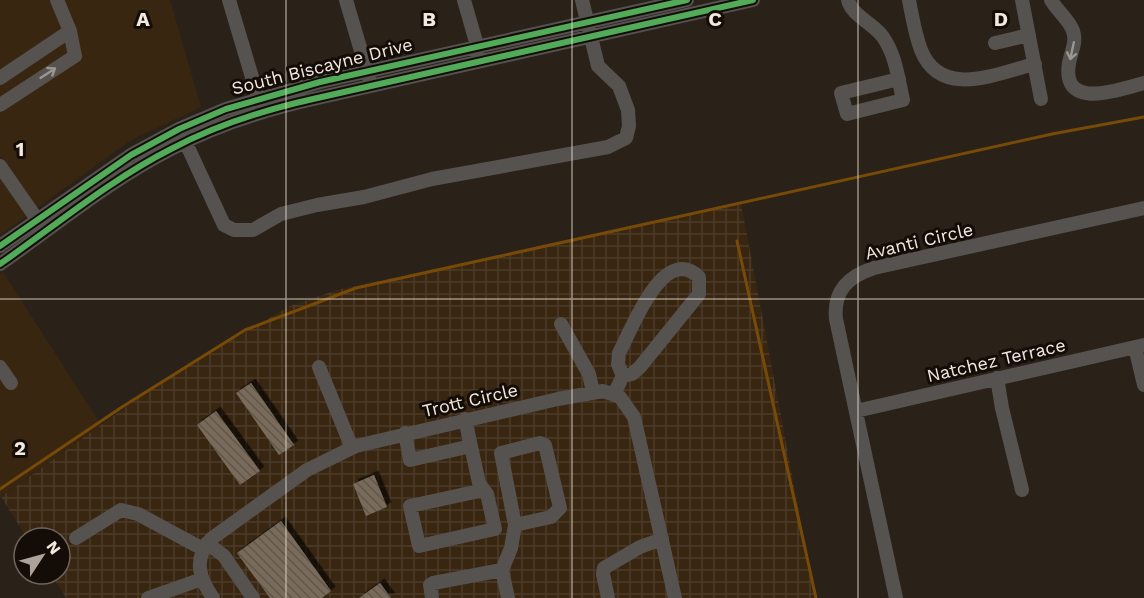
<svg xmlns="http://www.w3.org/2000/svg" width="1144" height="598" font-family="'Work Sans',sans-serif">
<style>
.built{fill:#382611}
.industrial{fill:url(#industrial-grid)}
.lines{fill:none;stroke-linecap:round;stroke-linejoin:round}
.stream{stroke:#774b07;stroke-width:3}
.building{fill:url(#building-back-hatch);filter:url(#shadow)}
.minor{stroke:#55524f;stroke-width:14}
.cycleway-casing{stroke:#140d07;stroke-width:10}
.cycleway{stroke:#51ab58;stroke-width:6}
.oneway{stroke:#9c9690}
.grid{fill:none;stroke:#f3e9df;stroke-width:1.5;stroke-opacity:0.55}
.labels{text-anchor:middle;dominant-baseline:central;stroke-width:6;stroke-linejoin:round;paint-order:stroke}
.street-label{font-size:18px;fill:#f3e9df;stroke:#140d07}
.grid-label{font-size:20px;text-anchor:middle;font-weight:bold;fill:#f3e9df;stroke:#140d07;stroke-width:6;stroke-linejoin:round;paint-order:stroke}
</style>
<defs>
<pattern id="industrial-grid" width="8" height="8" patternUnits="userSpaceOnUse" patternTransform="scale(1.5)"><rect width="8" height="8" fill="#382611"/><path d="M0 4h8M4 0v8" fill="none" stroke="#4c3b28"/></pattern>
<pattern id="building-back-hatch" width="6" height="6" patternUnits="userSpaceOnUse" patternTransform="scale(1.5)"><rect width="6" height="6" fill="#796b5a"/><path d="M-1 5l2 2M0 0l6 6M5-1l2 2" fill="none" stroke="#5f574d"/></pattern>
<filter id="shadow"><feDropShadow dx="4.5" dy="-4.5" stdDeviation="0" flood-color="#0009"/></filter>
</defs>
<rect width="100%" height="100%" fill="#2a2219"/>
<path class="built" d="M0,0H170L201,107L131,140L37,208L0,156Z
M0,176L28,215L0,235Z
M3,272L101,425L0,497V275Z"/>
<path class="industrial" d="M741,203L815,598H681L640,416L636,407L624,393L558,394L354,441L195,554V579L206,598H66L51,574H60V538H27L1,497L162,381L290,306L337,290Z
M602,397L617,402L626,412L670,598H220L206,575V556L214,543L310,474L357,451L559,404Z"/>
<g class="lines">
<path class="stream" d="M737,241L816,598
M0,489L122,407L245,330L356,288L1052,134L1144,117"/>
</g>
<path class="building" d="M251,383L294,445L279,455L236,393Z
M216,411L260,471L240,485L197,425Z
M374,475L387,507L366,516L353,484Z
M281,521L331,591L322,598H270L237,553Z
M380,583L391,598H359Z"/>
<g class="lines">
<path class="minor" d="M229,0L260,104
M346,0L369,78
M464,0L480,56
M848,0C852,16 873,23 883,37C896,56 898,78 903,100L847,114L841,93L899,79
M909,0C912,16 915,34 921,50C941,100 997,73 1035,64
M1022,0L1041,99
M1051,0C1057,11 1069,19 1073,31C1077,42 1071,52 1069,63C1061,112 1120,89 1144,83
M995,43L1029,35
M0,78L70,31
M0,105L75,56L70,31L57,0
M185,141L224,225L234,230H253L281,214L317,205L364,197L432,179L608,147L626,138L629,126L628,110L619,86L598,66L582,0
M0,166L41,225
M0,246L131,155L179,129L226,109L320,82L687,0
M0,264C56,225 110,180 171,149C216,125 264,110 313,99L753,0
M561,324L589,374L593,392
M1135,347L1144,385
M0,367L11,383
M319,367L352,448
M997,378L1002,408L1022,490
M614,394L623,376L632,374L640,367L699,294V277C663,243 632,329 619,353L618,364L623,376
M856,411L1144,345
M465,419L479,483L487,494L495,529L419,546L410,506L484,490
M405,433L410,460L471,446
M76,538L121,510L138,514L203,549
M207,543L224,556L253,598
M502,570L511,548L515,525L551,517L560,508L545,445L540,443L501,453L515,525
M148,598L202,579
M213,598C199,578 193,559 211,539L307,470L356,446L558,399L603,391L620,397L634,417L675,598
M432,598L430,585L433,583L502,570L508,598
M608,598L603,574L604,568L640,547L662,539
M896,598L836,319C833,290 849,276 874,268L1144,208"/>
<g class="cycleway-casing">
<path id="cycleway" d="M0,246L131,155L179,129L226,109L320,82L687,0
M0,264C56,225 110,180 171,149C216,125 264,110 313,99L753,0"/>
</g>
<use href="#cycleway" class="cycleway"/>
</g>
<defs><path id="oneway-shaft" d="M-6 0H5M1.5-3L5.5 0L1.5 3" fill="none" stroke-width="1.6" stroke-linecap="round" stroke-linejoin="round" transform="scale(1.5)"/></defs>
<g class="oneway">
<use href="#oneway-shaft" transform="translate(1072 51) rotate(102)"/>
<use href="#oneway-shaft" transform="translate(48 73) rotate(-33)"/>
</g>
<path class="grid" d="M286,0V598M572,0V598M858,0V598M0,299H1144"/>
<g class="labels">
<g class="street-label">
<text transform="translate(322 66) rotate(-14)">South Biscayne Drive</text>
<text transform="translate(919 241) rotate(-13)">Avanti Circle</text>
<text transform="translate(996 360) rotate(-13)">Natchez Terrace</text>
<text transform="translate(470 400) rotate(-13)">Trott Circle</text>
</g>
</g>
<g class="grid-label">
<text x="143" y="26">A</text>
<text x="429" y="26">B</text>
<text x="715" y="26">C</text>
<text x="1001" y="26">D</text>
<text x="20" y="156">1</text>
<text x="20" y="455">2</text>
</g>
<g transform="translate(42 556) rotate(54)"><circle r="28" fill="#140d07" stroke="#6d655d" stroke-width="1.5"/>
<path d="M0-4.5L10 22L0 15L-10 22Z" fill="#ada39a"/>
<text y="-9" font-size="16" font-weight="bold" text-anchor="middle" fill="#f3e9df">N</text>
</g>
</svg>
